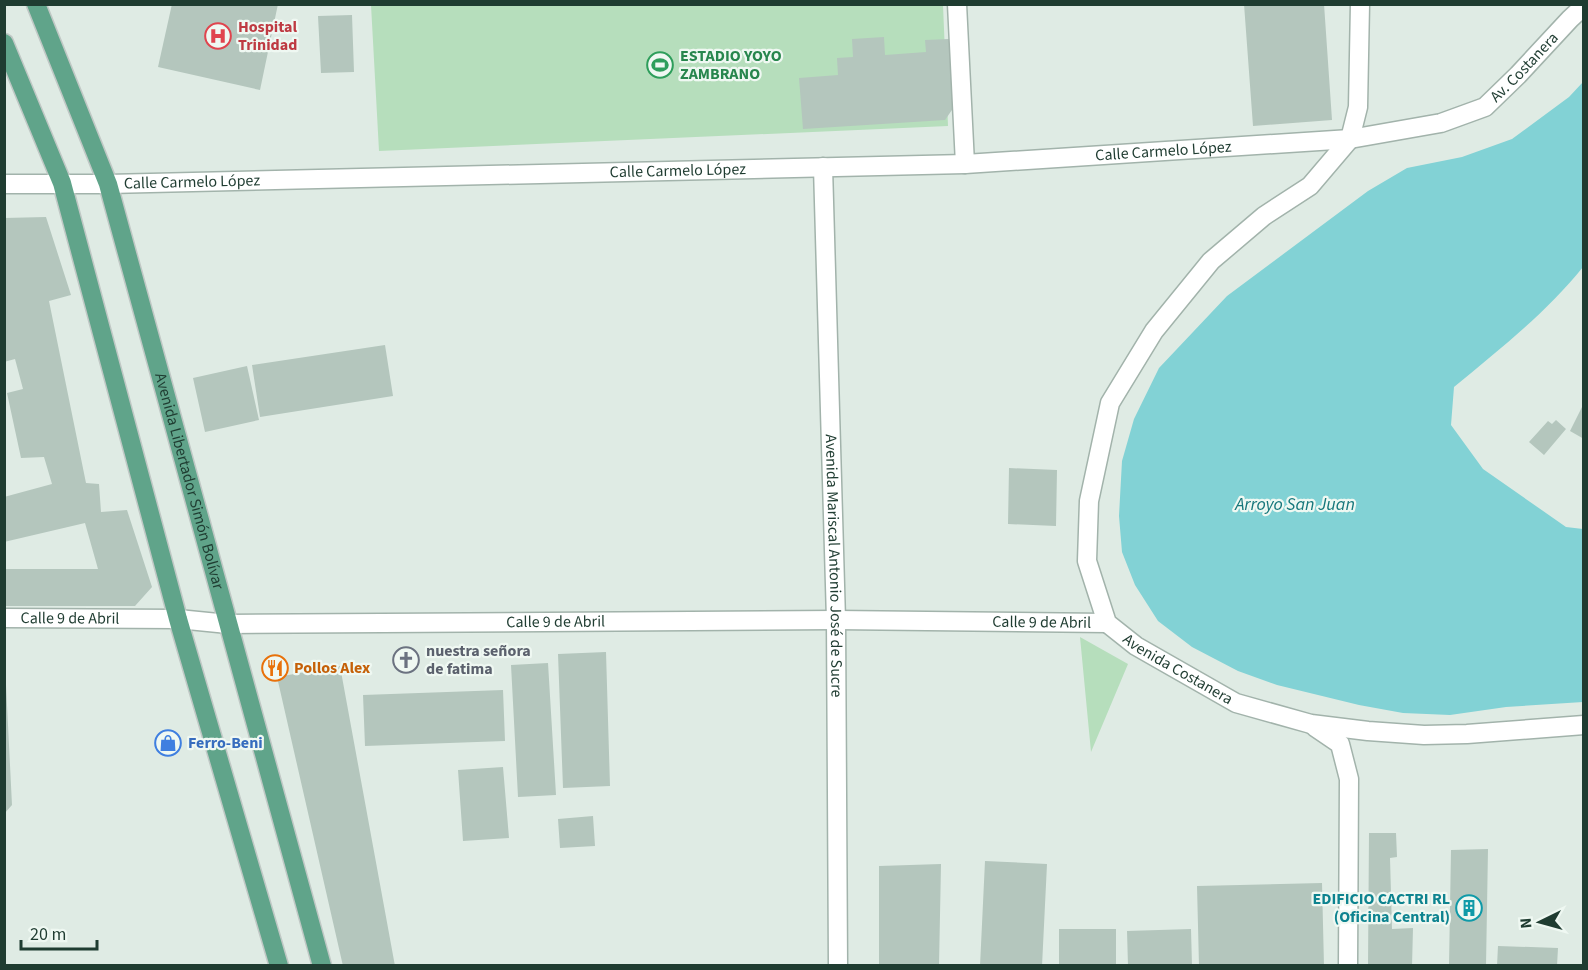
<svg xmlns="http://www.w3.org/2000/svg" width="1588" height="970" font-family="'Source Sans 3',sans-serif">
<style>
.green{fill:#b6debc}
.water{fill:#82d2d5}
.building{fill:#b4c6bd}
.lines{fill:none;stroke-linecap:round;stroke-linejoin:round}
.minor-casing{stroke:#a2b3ab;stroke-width:21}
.major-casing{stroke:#c0c8c5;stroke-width:21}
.minor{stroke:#fff;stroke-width:18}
.major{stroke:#60a48a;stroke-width:18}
.labels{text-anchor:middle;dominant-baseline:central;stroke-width:4.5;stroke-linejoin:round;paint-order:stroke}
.health-label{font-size:16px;font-weight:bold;fill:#be3a42;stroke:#eff8f2;text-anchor:start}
.leisure-label{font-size:16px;font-weight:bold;fill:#27864d;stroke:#eff8f2;text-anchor:start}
.street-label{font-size:16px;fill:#1f3c31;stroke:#eff8f2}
.worship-label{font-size:16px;font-weight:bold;fill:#5b616d;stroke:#eff8f2;text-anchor:start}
.food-label{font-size:16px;font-weight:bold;fill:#c56008;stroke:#eff8f2;text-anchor:start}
.shop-label{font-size:16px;font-weight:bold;fill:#366cbe;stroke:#eff8f2;text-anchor:start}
.culture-label{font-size:16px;font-weight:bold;fill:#0d838f;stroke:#eff8f2;text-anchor:end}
.water-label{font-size:18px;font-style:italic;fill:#16777b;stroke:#eff8f2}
</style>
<rect width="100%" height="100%" fill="#dfebe4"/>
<path class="green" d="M371,5H943L948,126L379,151Z
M1080,637L1128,664L1091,752Z"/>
<path class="water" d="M1583,82V267C1546,313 1500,349 1454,387L1451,425L1483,469L1566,527L1583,529V702L1506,707L1450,715L1403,713L1359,705L1277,685L1238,671L1192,647L1158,621L1135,585L1122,552L1119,516L1122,461L1134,419L1159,368L1227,296L1368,191L1407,168L1462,157L1512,139L1569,97Z"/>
<path class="building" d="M172,4H278L260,90L158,67Z
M1244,4H1324L1332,120L1253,126Z
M352,15L354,72L321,73L318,16Z
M884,37L885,55L926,52L925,40L949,39L954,107L945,120L803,129L799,78L838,75L837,58L853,57L852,39Z
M46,217L71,295L49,301L86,483L99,484L101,512L127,510L152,587L135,606H4V569H98L85,523L4,542V497L52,484L44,457L21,458L7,393L23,389L15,359L4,362V218Z
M385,345L393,396L260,417L252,365Z
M247,366L259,420L205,432L193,378Z
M1584,403V439L1570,431Z
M1556,420L1566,429L1544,455L1529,442L1548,421L1552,424Z
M1009,468L1057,470L1056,526L1008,524Z
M606,652L610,786L563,788L558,654Z
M548,663L556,795L518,797L511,665Z
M340,666L395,966H343L277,677Z
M4,685H6L12,805L4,814Z
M503,690L505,741L365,746L363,695Z
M503,767L509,838L463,841L458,770Z
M593,816L595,846L560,848L558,819Z
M1369,833H1396L1397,857L1390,858L1392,929L1413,928L1412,966H1368Z
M1488,849L1486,966H1449L1451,850Z
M985,861L1047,864L1042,966H980Z
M941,864L939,966H879V866Z
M1322,883L1324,966H1199L1197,886Z
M1059,929H1116V966H1059Z
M1191,929L1192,966H1128L1127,931Z
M1498,946L1558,948L1557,966H1497Z"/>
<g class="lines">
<g class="minor-casing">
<g id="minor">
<path d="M957,4L965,164"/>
<path id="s1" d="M1360,4L1358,107L1350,139L1310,186L1264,216L1211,261L1154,331L1110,403L1089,501L1087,561L1107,623L1136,646L1236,703L1311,724L1368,731L1424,735L1467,734L1584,725"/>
<path id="s2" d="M823,167L836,620L838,966"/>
<path id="s3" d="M4,184H108L965,164L1350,139L1441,123L1485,107L1518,75L1570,19L1584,6"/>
<path id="s4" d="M4,618L178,619L228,624L836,620L1107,623"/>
<path d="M1315,727L1340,744L1349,779L1348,966"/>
</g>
</g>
<g class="major-casing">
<g id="major">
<path id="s5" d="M36,4L108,184L322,966"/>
<path d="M4,43L62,183L178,619L279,966"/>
</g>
</g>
<use href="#minor" class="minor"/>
<use href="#major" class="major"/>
</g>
<defs>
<g id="hospital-ring" transform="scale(1.35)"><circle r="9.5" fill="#eff8f2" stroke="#e0444e" stroke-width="1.5"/><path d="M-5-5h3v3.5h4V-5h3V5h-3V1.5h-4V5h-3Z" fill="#e0444e"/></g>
<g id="stadium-ring" transform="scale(1.35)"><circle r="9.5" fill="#eff8f2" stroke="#2e9e5b" stroke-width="1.5"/><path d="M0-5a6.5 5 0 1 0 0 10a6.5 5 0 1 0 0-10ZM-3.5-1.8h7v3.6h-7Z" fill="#2e9e5b"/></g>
<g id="church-ring" transform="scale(1.35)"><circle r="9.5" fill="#eff8f2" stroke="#6b7280" stroke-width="1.5"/><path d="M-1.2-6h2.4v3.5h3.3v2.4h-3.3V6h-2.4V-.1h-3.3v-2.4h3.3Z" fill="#6b7280"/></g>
<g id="restaurant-ring" transform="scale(1.35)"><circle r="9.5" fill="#eff8f2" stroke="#e8710a" stroke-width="1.5"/><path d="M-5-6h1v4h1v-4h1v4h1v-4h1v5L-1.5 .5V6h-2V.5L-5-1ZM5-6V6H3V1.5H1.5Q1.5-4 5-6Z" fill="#e8710a"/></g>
<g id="shop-ring" transform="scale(1.35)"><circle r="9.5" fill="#eff8f2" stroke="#3f7fe0" stroke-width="1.5"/><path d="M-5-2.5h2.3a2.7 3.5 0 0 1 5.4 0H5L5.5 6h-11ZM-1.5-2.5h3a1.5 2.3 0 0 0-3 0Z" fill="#3f7fe0"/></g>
<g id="building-ring" transform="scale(1.35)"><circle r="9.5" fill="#eff8f2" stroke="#0f9aa8" stroke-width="1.5"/><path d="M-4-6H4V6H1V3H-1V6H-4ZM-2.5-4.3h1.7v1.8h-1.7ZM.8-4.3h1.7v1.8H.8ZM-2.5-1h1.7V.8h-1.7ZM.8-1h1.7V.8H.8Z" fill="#0f9aa8"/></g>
</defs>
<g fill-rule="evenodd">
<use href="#hospital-ring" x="218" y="36"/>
<use href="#stadium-ring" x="660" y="65"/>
<use href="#church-ring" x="406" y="660"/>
<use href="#restaurant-ring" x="275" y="668"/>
<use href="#shop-ring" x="168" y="743"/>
<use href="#building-ring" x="1469" y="908"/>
</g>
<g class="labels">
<g class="health-label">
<text x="238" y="27">Hospital<tspan x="238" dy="18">Trinidad</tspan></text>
</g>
<g class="leisure-label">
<text x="680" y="56">ESTADIO YOYO<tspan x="680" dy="18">ZAMBRANO</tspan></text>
</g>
<g class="street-label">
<text stroke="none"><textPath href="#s3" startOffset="1542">Av. Costanera</textPath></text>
<text stroke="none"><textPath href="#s3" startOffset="1160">Calle Carmelo López</textPath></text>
<text stroke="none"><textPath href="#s3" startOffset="674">Calle Carmelo López</textPath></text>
<text stroke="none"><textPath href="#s3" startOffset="188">Calle Carmelo López</textPath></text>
<text stroke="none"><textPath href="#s5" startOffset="502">Avenida Libertador Simón Bolívar</textPath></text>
<text stroke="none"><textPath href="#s2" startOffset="399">Avenida Mariscal Antonio José de Sucre</textPath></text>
<text stroke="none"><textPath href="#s4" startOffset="66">Calle 9 de Abril</textPath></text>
<text stroke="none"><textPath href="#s4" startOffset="552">Calle 9 de Abril</textPath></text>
<text stroke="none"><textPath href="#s4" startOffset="1038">Calle 9 de Abril</textPath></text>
<text stroke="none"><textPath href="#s1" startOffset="807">Avenida Costanera</textPath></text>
</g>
<g class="worship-label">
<text x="426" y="651">nuestra señora<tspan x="426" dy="18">de fatima</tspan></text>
</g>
<g class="food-label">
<text x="294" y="668">Pollos Alex</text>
</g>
<g class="shop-label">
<text x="188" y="743">Ferro-Beni</text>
</g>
<g class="culture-label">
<text x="1450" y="899">EDIFICIO CACTRI RL<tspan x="1450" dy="18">(Oficina Central)</tspan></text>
</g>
<g class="water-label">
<text x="1295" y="504">Arroyo San Juan</text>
</g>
</g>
<rect width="1588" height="970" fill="none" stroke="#1f3c31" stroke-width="12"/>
<g transform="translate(1540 922) rotate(265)" stroke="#eff8f2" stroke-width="4.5" paint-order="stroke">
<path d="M0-4.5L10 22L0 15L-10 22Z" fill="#1f3c31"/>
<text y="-9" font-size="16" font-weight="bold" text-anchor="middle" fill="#1f3c31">N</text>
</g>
<path d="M21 940v9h76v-9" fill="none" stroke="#1f3c31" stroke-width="3"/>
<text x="30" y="940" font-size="18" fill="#1f3c31" stroke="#eff8f2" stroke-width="4.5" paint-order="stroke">20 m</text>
</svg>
